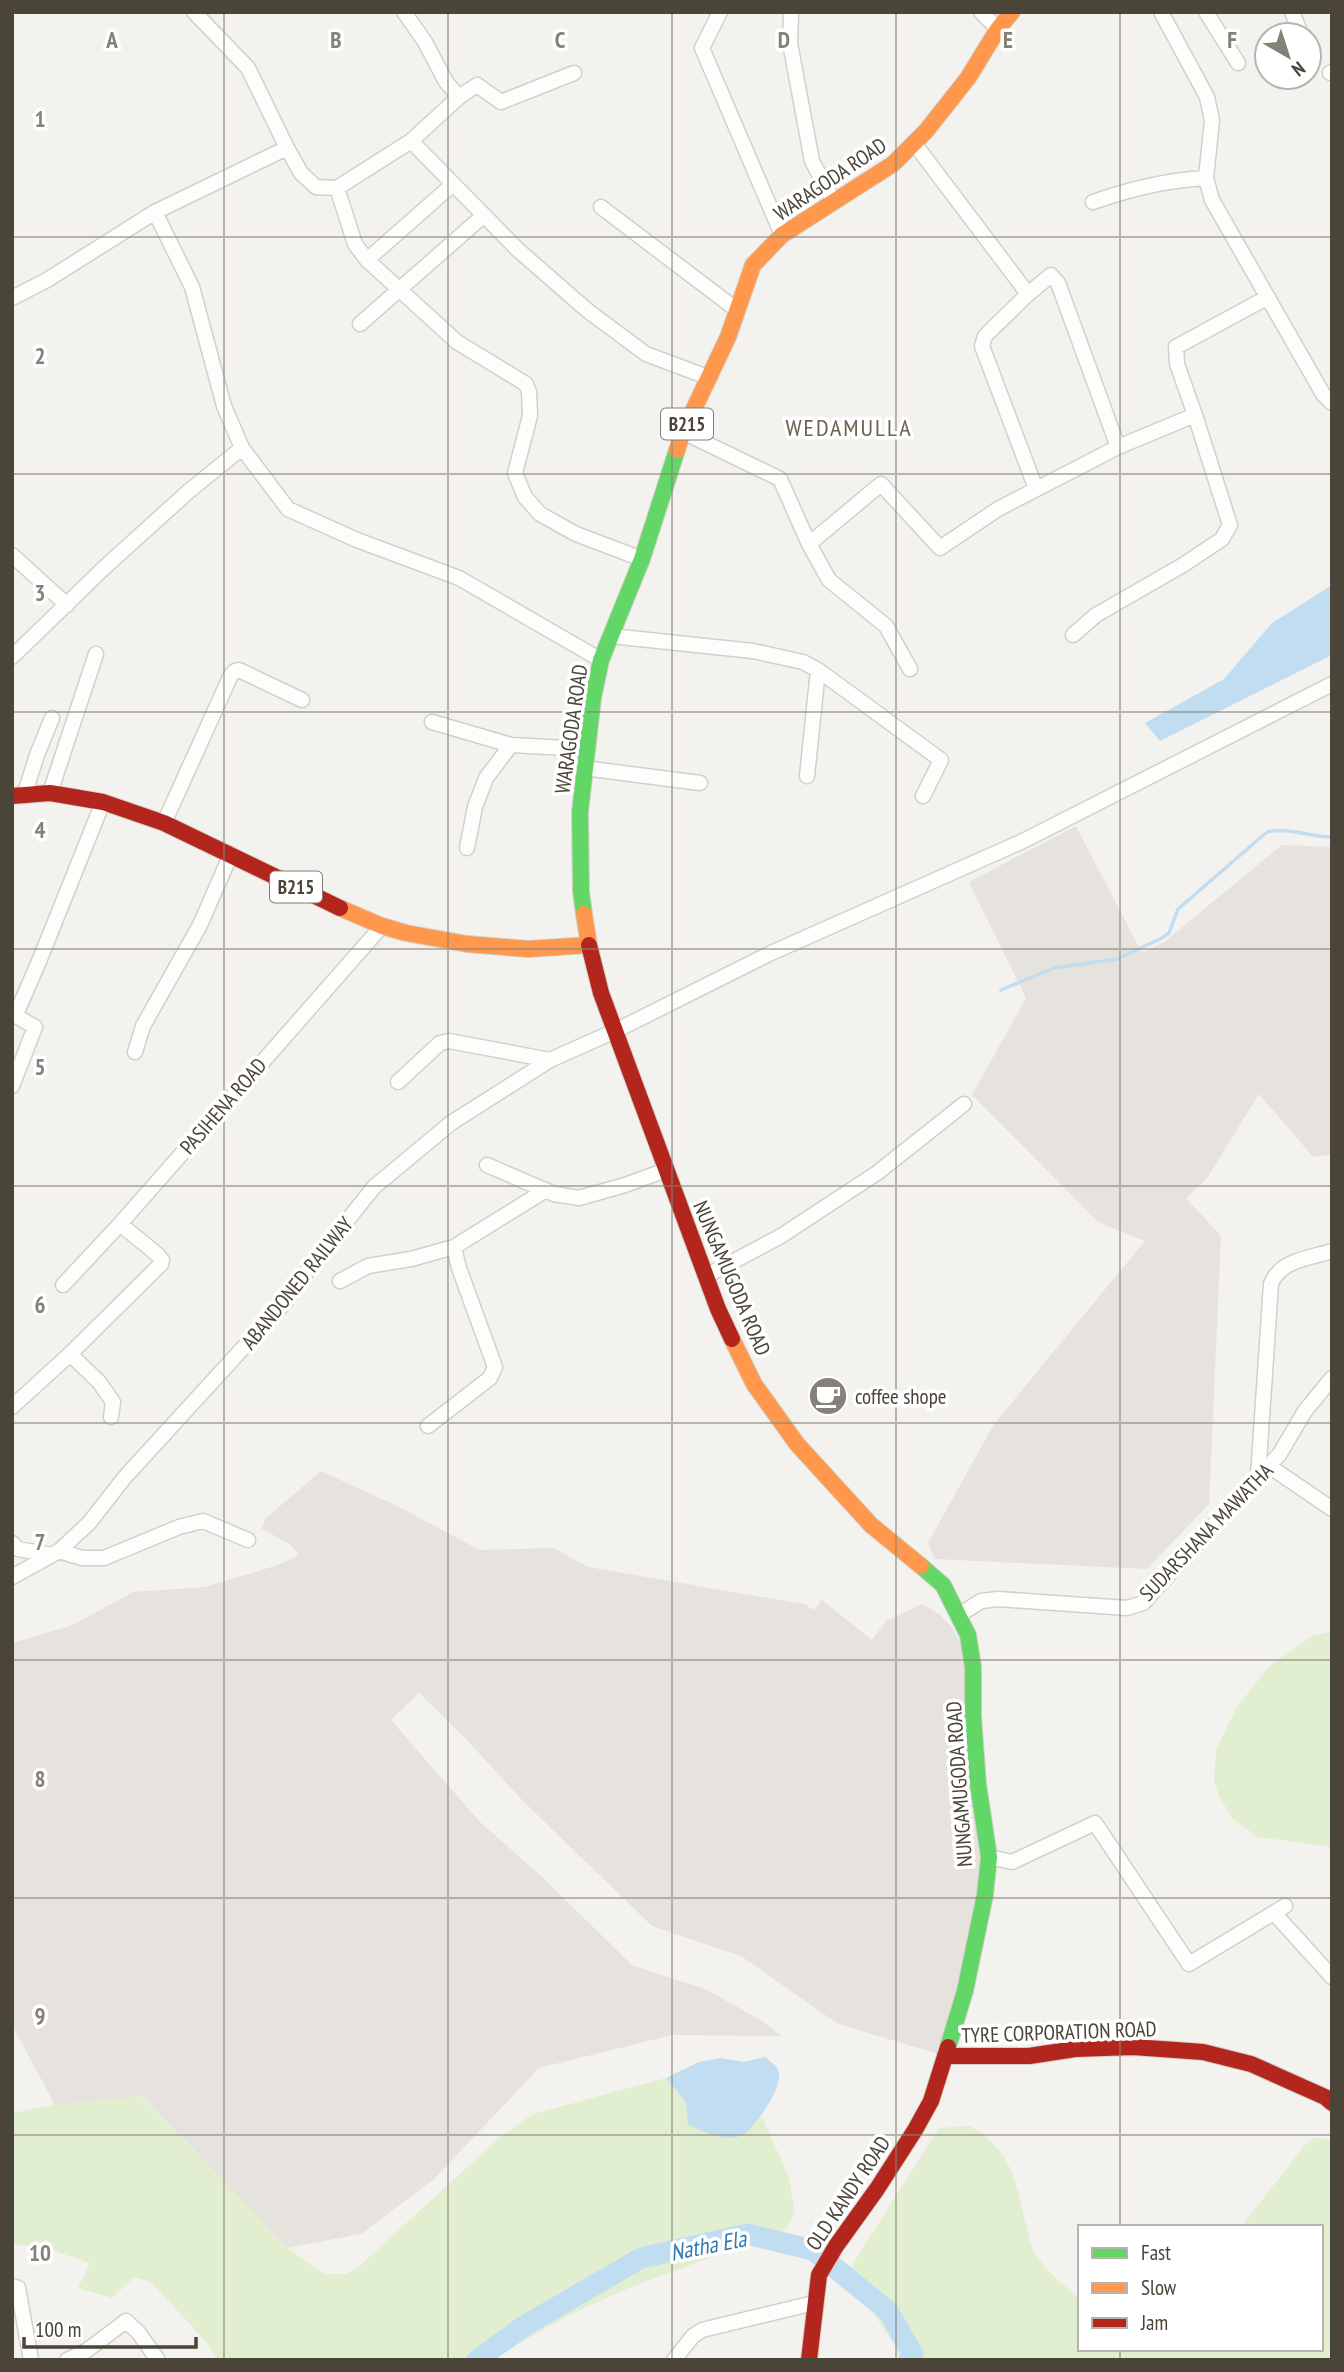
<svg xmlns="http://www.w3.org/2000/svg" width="1344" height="2372" font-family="'PT Sans Narrow',sans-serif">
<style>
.industrial{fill:#e6e2de}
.green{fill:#e1eecf}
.water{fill:#c0ddf1}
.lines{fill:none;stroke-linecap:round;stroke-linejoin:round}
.stream{stroke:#c0ddf1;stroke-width:3.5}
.river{stroke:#c0ddf1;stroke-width:21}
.street-casing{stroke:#d2d0cb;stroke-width:17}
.fast-casing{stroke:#d3cfc5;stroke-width:18}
.slow-casing{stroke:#d3cfc5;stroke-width:18}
.jam-casing{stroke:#d3cfc5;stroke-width:18}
.street{stroke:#fdfdfc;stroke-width:14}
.fast{stroke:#63d668;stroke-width:16}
.slow{stroke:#ff974d;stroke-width:16}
.jam{stroke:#b3261e;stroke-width:16}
.grid{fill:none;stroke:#868178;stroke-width:2;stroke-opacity:0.55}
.labels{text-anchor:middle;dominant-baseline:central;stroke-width:7;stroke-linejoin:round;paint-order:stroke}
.shield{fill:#fff;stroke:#817c74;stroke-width:2}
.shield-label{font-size:19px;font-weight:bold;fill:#4b4439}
.street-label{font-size:21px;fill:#4b4439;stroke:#fff}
.poi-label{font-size:21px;fill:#4b4439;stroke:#fff;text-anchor:start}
.water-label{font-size:23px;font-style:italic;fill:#2e7ab2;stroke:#fff}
.quarter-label{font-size:24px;letter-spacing:2px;fill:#6e6250;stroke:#fff}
.grid-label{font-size:23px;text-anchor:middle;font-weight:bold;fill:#868178;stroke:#fff;stroke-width:7;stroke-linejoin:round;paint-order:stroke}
</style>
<rect width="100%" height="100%" fill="#f4f2ee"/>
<path class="industrial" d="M1076,826L1142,953L1164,942L1282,845L1332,847V1154L1313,1157L1259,1094L1207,1178L1186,1198L1221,1236L1209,1504L1147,1569L935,1559L928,1543L994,1424L1145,1241L1098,1222L972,1095L1026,998L969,882Z
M321,1471L399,1507L480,1550L554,1548L588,1567L804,1604L814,1610L822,1600L872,1640L886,1621L922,1604L939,1614L953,1629L973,1667L989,1857L945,2056L838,2024L741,1956L652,1926L524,1802L463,1736L419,1693L391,1720L479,1821L541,1876L632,1965L705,1989L759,2019L782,2036L672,2035L539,2068L434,2179L361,2234L287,2248L142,2096L55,2105L12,2025V1643L73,1625L133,1592L205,1587L278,1565L299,1555L290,1544L262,1529L265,1519Z"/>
<path class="green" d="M1332,1631V1847L1258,1837L1233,1819L1220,1798L1214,1781L1216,1751L1235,1710L1269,1666L1312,1636Z
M666,2078L686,2102V2109L741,2136L762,2117L789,2177L795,2214L786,2229L621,2291L564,2318L491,2360H218L207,2343L151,2282L134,2277L112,2298L78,2288L90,2263L43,2247L12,2244V2113L55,2105L141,2096L287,2248L324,2274H346L355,2270L498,2139L533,2114Z
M970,2126C1011,2150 1015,2178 1025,2221C1028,2229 1029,2239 1032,2247C1042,2269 1062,2283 1080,2299V2349H1321V2227H1241L1304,2146L1315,2137L1332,2141V2360H899L894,2344L849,2277L854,2262L939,2128Z"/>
<path class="water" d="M1332,585V655L1160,741L1145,723L1224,679L1272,623Z
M765,2057C772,2063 781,2068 779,2078C778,2093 754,2131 740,2136C723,2142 703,2132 688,2124L686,2102L666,2078L699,2062L721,2058L743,2062Z"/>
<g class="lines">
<path class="stream" d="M1001,990L1054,968L1117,959L1162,938L1169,933L1178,909L1267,832C1288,827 1310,837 1332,837"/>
<path class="river" d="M477,2360L524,2326L641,2258L747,2234L813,2250L888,2311L913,2354L909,2360"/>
<g class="street-casing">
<path id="street" d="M194,12L248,68L287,148
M404,12L425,42L446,82L459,97
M720,12L702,48L782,235
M791,12L790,43L812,161L834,202
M981,12L998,29
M1161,12L1207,97L1212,120L1206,178L1212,200L1323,394L1332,403
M1206,12L1238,63
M1292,12L1299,29
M1330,73L1332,72
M411,141L517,249L588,311L646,354L710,378
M914,143L1028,294L1051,275L1058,283L1118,447
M337,188L355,244L367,260L457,342L526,384L529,392L530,416L515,473L525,497L540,514L576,534L642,559
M1093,202C1130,189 1166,180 1206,178
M601,207L737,310
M155,212L192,287L224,406L242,448L288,509L357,540L459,578L601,660
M367,260L452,185
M1028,294L985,336L982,346L1036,489
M12,298L47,280L155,212L287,148L301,173L316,187L337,188L411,141L459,97L477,85L501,102L574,73
M360,324L483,216
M683,432L780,479L809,544L881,484L940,548L998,509L1118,447L1195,415L1177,364L1176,347L1268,297
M809,544L829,580L886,626L910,669
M12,555L67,605
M1073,635L1096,615L1183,565L1222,539L1230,525L1195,415
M611,636L753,651L803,662L818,670L941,760L923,796
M12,657L106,566L189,491L242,448
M432,722L511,745L586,749
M584,768L700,783
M807,776L818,670
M50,793L96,654
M24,796L37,755L52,718
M164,823L231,675L235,671L239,670L302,700
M467,848L475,807L486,778L511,745
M135,1052L143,1026L200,925L231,854
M398,1082L440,1043L449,1041L550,1060
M12,1086L35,1027L16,1016L17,1012L40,959L103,802
M487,1165L554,1194L579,1198L625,1185L666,1170
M706,1276L781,1236L877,1173L964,1104
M340,1281L368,1266L411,1259L454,1247
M63,1285L120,1224L382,926
M70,1354L99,1382L113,1402L111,1417
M12,1407L70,1354L161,1264L162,1260L158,1255L120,1224
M428,1426L490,1378L495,1367L459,1268L454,1247L546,1190
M1269,1466L1332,1509
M1258,1476L1271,1284C1280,1260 1310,1258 1332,1251
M12,1543L18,1549L52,1555
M59,1551L82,1558H104L179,1527L203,1521L248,1540
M12,1577L59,1551L89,1523L125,1477L287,1300L310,1267L374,1187L451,1123L550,1060L615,1031L771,953L1023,841L1332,684
M959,1615L981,1601L998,1599L1127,1608L1143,1603L1258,1476L1279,1455L1305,1411L1332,1378
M989,1857L1012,1862L1095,1823L1189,1964L1285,1906
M1274,1913L1332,1977
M12,2286L18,2288L31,2360
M67,2360L86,2351L126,2321L138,2332L158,2360
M674,2360L693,2336L702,2330L814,2303"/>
</g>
<g class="fast-casing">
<path id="fast" d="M584,914L581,891L580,812L593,698L601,660L642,559L677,450
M921,1566L943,1585L968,1635L973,1667V1716L978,1784L989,1857L985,1895L965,1991L948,2047"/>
</g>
<g class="slow-casing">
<path id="slow" d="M677,450L683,432L728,337L753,265L782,235L893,164L926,131L968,78L998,29L1012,12
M340,908L382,926L406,933L467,944L528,949L589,945L584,914
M732,1339L754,1384L797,1444L871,1525L921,1566"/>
</g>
<g class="jam-casing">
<path id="jam" d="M12,796L50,793L103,802L164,823L340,908
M589,945L601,993L718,1309L732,1339
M945,2056H1029L1075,2049L1133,2047L1203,2052L1251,2064L1325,2097L1332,2103
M809,2360L819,2275L836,2246L877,2189L915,2130L931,2101L948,2047"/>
</g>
<use href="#street" class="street"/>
<use href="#fast" class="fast"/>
<use href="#slow" class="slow"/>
<use href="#jam" class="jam"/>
</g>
<path class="grid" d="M224,12V2360M448,12V2360M672,12V2360M896,12V2360M1120,12V2227M12,237H1332M12,474H1332M12,712H1332M12,949H1332M12,1186H1332M12,1423H1332M12,1660H1332M12,1898H1332M12,2135H1332M1120,2349V2360"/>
<defs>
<g id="cafe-disc" transform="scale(2.0125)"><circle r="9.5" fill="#868178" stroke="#fff"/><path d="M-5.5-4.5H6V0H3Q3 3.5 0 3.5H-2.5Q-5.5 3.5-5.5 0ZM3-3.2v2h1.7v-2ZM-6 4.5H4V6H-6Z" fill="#fff"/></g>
</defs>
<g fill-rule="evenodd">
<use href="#cafe-disc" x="828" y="1396"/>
</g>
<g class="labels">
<g class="shield">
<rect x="661" y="408.5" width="52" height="31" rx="5"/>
<rect x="270" y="871.5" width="52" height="31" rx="5"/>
</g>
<g class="shield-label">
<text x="687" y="424">B215</text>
<text x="296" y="887">B215</text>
</g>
<g class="street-label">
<text transform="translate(830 179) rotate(-34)">WARAGODA ROAD</text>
<text transform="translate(571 729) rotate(-82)">WARAGODA ROAD</text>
<text transform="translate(223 1106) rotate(-49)">PASIHENA ROAD</text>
<text transform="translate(732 1278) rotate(67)">NUNGAMUGODA ROAD</text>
<text transform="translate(297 1283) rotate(-51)">ABANDONED RAILWAY</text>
<text transform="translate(1206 1532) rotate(-46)">SUDARSHANA MAWATHA</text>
<text transform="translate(959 1784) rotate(-94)">NUNGAMUGODA ROAD</text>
<text transform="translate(1059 2032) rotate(-2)">TYRE CORPORATION ROAD</text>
<text transform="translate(848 2193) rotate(-56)">OLD KANDY ROAD</text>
</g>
<g class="poi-label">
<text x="855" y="1396">coffee shope</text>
</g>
<g class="water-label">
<text transform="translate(708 2245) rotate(-11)">Natha Ela</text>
</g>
<g class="quarter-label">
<text x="849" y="427">WEDAMULLA</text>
</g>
</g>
<g class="grid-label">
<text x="112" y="48">A</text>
<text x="336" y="48">B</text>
<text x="560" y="48">C</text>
<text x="784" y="48">D</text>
<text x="1008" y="48">E</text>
<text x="1232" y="48">F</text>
<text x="40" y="127">1</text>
<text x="40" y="364">2</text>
<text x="40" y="601">3</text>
<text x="40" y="838">4</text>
<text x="40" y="1075">5</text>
<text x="40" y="1313">6</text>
<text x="40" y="1550">7</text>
<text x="40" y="1787">8</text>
<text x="40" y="2024">9</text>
<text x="40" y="2261">10</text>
</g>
<rect width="1344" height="2372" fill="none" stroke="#4b4439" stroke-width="28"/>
<rect x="1078" y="2225" width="245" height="126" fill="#ffffff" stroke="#b7b4b0" stroke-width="2"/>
<rect x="1092" y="2248" width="35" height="10" fill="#63d668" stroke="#b7b4b0" stroke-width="2"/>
<text x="1141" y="2260" font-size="21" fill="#4b4439">Fast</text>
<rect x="1092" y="2283" width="35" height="10" fill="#ff974d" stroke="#b7b4b0" stroke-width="2"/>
<text x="1141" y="2295" font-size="21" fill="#4b4439">Slow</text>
<rect x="1092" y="2318" width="35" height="10" fill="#b3261e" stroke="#b7b4b0" stroke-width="2"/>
<text x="1141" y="2330" font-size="21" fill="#4b4439">Jam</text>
<g transform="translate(1288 56) rotate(141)"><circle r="33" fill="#ffffff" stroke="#b7b4b0" stroke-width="2"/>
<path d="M0-5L12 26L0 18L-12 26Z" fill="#868178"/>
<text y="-10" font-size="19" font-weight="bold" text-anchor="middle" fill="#4b4439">N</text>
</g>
<path d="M24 2337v10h172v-10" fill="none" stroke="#4b4439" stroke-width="3.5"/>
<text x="35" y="2337" font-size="21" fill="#4b4439" stroke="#ffffff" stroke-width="5" paint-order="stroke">100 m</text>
</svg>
